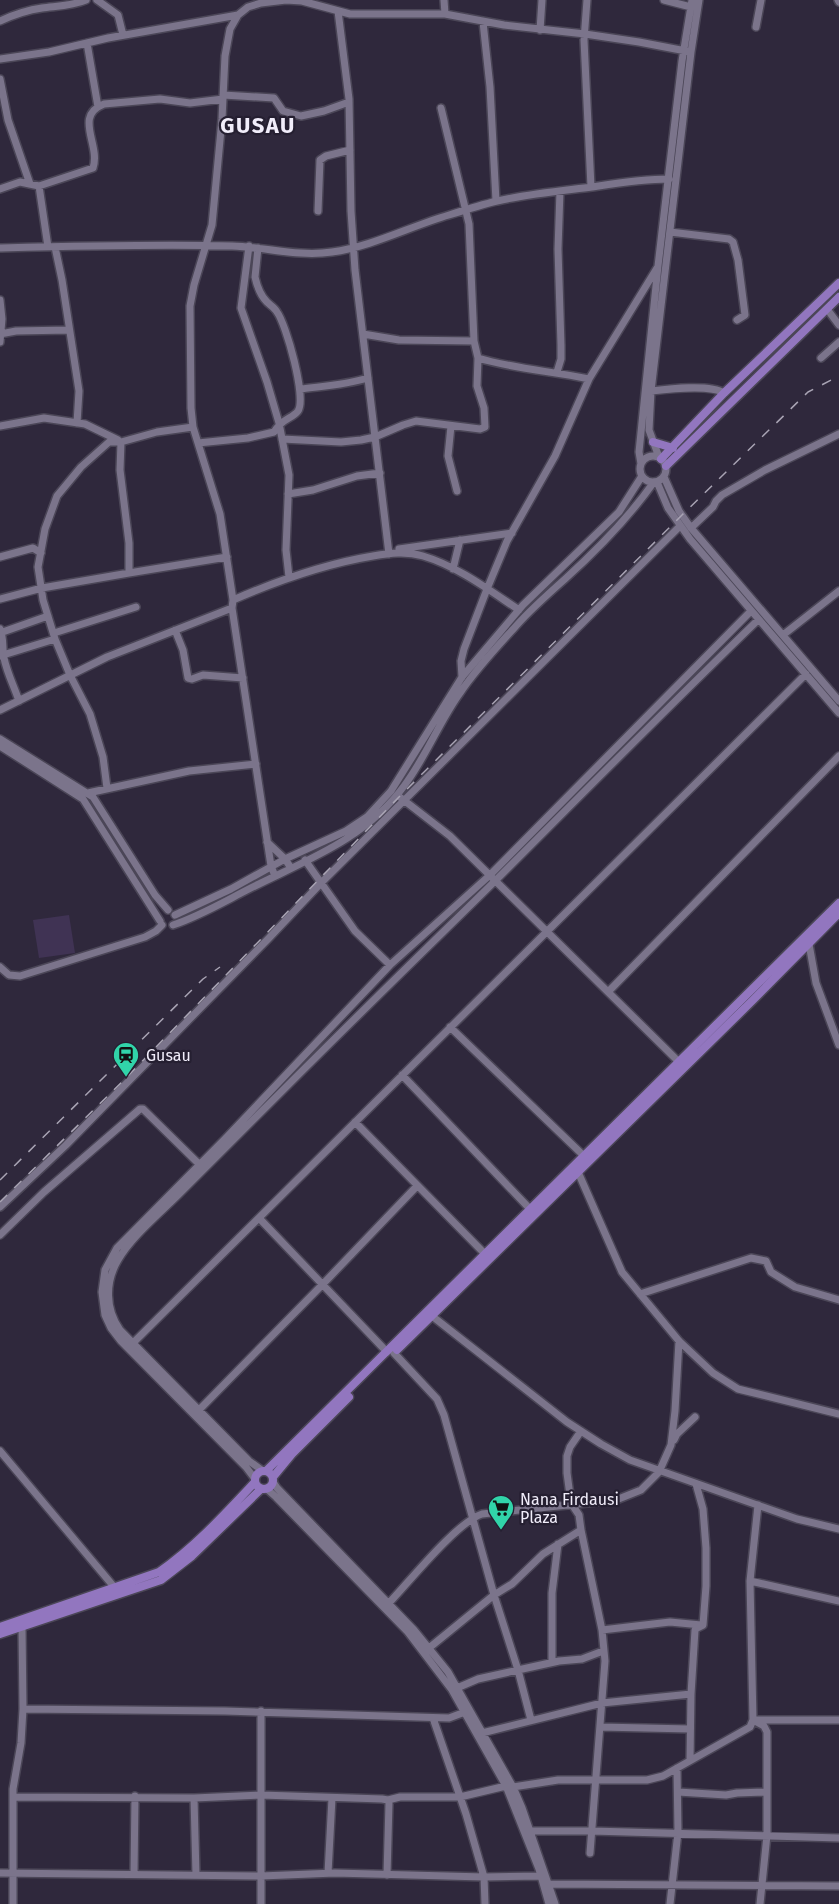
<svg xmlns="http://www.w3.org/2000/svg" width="839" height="1904" font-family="'Fira Sans',sans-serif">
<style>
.green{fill:#403354}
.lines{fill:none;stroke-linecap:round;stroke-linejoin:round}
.minor-casing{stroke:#4b4657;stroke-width:10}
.major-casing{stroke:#4b4657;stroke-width:11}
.minor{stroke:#7b748b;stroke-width:7}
.major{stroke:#9276bf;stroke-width:8}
.rail{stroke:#a9a4b4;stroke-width:1.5;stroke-dasharray:10 10;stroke-linecap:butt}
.labels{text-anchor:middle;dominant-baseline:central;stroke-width:4.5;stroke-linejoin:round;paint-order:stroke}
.poi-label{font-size:16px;fill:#f1edfa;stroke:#251f31;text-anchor:start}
.district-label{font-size:22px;font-weight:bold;letter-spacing:1.5px;fill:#f1edfa;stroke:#251f31}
</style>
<rect width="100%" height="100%" fill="#2f283c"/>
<path class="green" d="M69,915L75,953L39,958L33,920Z"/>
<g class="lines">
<g class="minor-casing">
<path id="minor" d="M97,0L118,15L123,35
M444,0L445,14
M587,0L584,40L591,187
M664,0L691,7
M838,0L839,2
M338,11L349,99L351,211L355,270L389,554
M238,15L230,29L225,56L222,119L212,225L194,285L190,306L191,408L193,427L220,514L233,600L232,608L271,866L275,876
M0,21C13,15 28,10 42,8C57,6 72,6 86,0
M483,22L490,87L496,201
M756,27L761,0
M540,30L542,0
M87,43L98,107
M0,59L49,52L108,38L238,15L248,7L261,3L286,0L302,1L350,14H445L504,25L585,34L639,42L691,52
M0,79L8,120L30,184
M223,95L274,98L283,111L301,116L324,111L349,102
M39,186L48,247
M0,189L20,182L39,186L93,168C101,145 73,116 104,104L160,99L190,103L223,99
M318,211L320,160L326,156L350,150
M670,232L729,239L733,242L738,260L745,315L737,320
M249,246L241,308L267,382L279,423L289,475L286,550L289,577
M55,247L62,280L79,391L77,423
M0,248C78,246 155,244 232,246C266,247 298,257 332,252C371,247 411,226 449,215C465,210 481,205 497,201C528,194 560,191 592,187C618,183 642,179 669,179
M0,300L2,319L0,342
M827,309L839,325
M0,334L16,331L69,330
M363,334L399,340L474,341
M478,358C514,369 552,371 589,379
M821,358L839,342
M557,372L561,359V345L558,249L560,191
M301,389C324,386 345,385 368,378
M651,391C668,389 710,384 724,393
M0,426L44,418L85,424L118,440
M451,426L448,456L457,491
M282,439L341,442L361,440L375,437L403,425L416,421L480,429L485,427L484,408L477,386L478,358L474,341L469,224L441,108
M198,443L248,438L274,432C282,418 292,419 298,411C307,398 286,324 277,312C275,308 270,305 267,302C261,296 257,286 255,277L258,248
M640 469a13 13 0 1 1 26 0a13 13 0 1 1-26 0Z
M659,457L649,430L651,391L691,52L699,0
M641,464L639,452L658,266L682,61L692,0
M664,477L679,511L691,528L839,701
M657,482L668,508L690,539L839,713
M288,494L313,490L357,476L380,473
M691,528L713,507L716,501L722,495L765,470L839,434
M399,549L512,533
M0,557L33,548L41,553
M453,569L460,540
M129,573L227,557
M0,599L42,588L129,573V543L120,470L121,442
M233,600C279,580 324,564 373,556C390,553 406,551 423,556C457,566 489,590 519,610
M0,629C4,638 2,648 4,658C7,673 14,686 19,701
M175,630L183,650L188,678L192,679L203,675L243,678
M0,633L48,616
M54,633L136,607
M783,635L839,591
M0,656L55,639
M462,677L461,661L464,649L487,589L507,541L555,456L589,379L657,268
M0,710L107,657L232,608
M0,739L93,797L155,895L168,910
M0,746L83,799L160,921
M107,788L103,757L90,714L70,675L55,639L43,600L38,567L45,529L57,496L81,467L109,442H121L157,432L193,427
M88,793L189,771L256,764
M401,798L450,836L679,1062
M267,842L285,859L291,868
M305,860L355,931L390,965
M175,915L231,889L285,859L346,831L367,817L391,791L462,677L523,605L619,512L642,476
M173,925C203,915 230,898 259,884C312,858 368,836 404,786C426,757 439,722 460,693C476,669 497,647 516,626C531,609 548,594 565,579C597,550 629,517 654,482
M809,944L816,983L839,1045
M0,967L9,975L20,976L145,937L156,931L162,925
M608,992L839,756
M450,1027L584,1156
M402,1075L530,1209
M355,1122L485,1254
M578,1172L622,1272L679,1341L713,1373L738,1389L839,1414
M0,1207L66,1145L269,938L321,883L680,526
M259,1218L387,1352
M0,1235L44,1192L140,1109H143L200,1165
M640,1294L751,1258L766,1261L771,1272L795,1287L839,1300
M432,1316L567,1422L601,1444L630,1460L797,1519L839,1529
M133,1343L806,674
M394,1353L437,1399L444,1415L494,1595L518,1670L531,1720
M199,1410L322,1285L417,1186
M581,1431L570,1447L567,1456V1473L571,1503L579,1515L581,1530L602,1630L605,1661L590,1853
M674,1440L677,1434L695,1417
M0,1451L115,1588
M263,1471L249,1461L120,1330C105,1309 105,1282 118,1260C131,1237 159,1214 178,1195C215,1158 252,1121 289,1084C358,1015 427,948 496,880C583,793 670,705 758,620
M255,1479L246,1467L121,1341L111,1328L105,1315L102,1292L105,1270L117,1248L225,1139L390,965L490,875L751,611
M273,1482L277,1488L414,1630L448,1672L513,1787L522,1808L555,1904
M267,1489L276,1497L407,1631L452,1690L506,1786L539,1869L549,1904
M750,1581L839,1601
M389,1603C409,1582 457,1522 482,1514L616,1500L641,1490L659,1472L671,1445L675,1411L679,1341
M602,1630L670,1622L701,1625
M429,1648L494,1595L512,1584L543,1554L581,1530
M552,1662V1593L558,1544
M457,1688L478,1679L518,1670L559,1661L582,1659L603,1651
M23,1709L225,1711L449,1718L465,1712
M261,1711V1904
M433,1718L466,1814L484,1877L485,1904
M753,1720L764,1726L767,1732V1835L760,1904
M755,1720H839
M600,1727L690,1729
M482,1733L602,1703L691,1694
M690,1760L691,1694L695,1630L697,1628L703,1625L706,1586V1548L703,1509L696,1484
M513,1787L558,1780H647L663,1776L750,1727L753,1720L750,1581L758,1505
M678,1792L726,1795L737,1793L767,1792
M13,1797L194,1798L261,1795L382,1799L388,1800L389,1803L387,1875
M194,1798L196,1875
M388,1800L400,1797H460L506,1786
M530,1831H592L839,1838
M0,1873L261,1876L335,1873L484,1877L541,1876
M328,1873L332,1798
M134,1874L135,1796
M549,1884L839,1886
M13,1904V1789L21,1743L23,1709L22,1627
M670,1904L678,1832L677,1768"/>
</g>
<g class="major-casing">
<path id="major" d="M653,442L673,448
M661,459L724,393L839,283
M666,466L839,297
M397,1350L753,1000L839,913
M255 1480a9 9 0 1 1 18 0a9 9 0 1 1-18 0Z
M266,1471L839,903
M273,1477L292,1454L349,1397
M0,1627L159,1572C195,1547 225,1514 255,1482
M0,1634L161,1580L192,1556L261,1489"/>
</g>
<use href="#minor" class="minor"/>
<use href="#major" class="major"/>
<path class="rail" d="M0,1180L203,979L220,967
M0,1202L126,1078L399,797L682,515L808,392L839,376"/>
</g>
<defs>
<g id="station-pin" transform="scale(1.35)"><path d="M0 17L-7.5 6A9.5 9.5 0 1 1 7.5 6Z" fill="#31d4a9" stroke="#251f31"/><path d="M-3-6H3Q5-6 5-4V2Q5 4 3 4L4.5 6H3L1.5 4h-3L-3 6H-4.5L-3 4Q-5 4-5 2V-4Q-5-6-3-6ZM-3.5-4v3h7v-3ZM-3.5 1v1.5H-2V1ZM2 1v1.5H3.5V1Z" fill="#111"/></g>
<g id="supermarket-pin" transform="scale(1.35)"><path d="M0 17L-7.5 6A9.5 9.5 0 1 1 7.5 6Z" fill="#31d4a9" stroke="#251f31"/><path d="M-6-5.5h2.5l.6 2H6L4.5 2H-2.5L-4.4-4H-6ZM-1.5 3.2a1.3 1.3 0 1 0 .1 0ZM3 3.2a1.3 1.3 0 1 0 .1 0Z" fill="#111"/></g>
</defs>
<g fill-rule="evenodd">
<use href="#station-pin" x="126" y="1055"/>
<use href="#supermarket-pin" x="501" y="1508"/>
</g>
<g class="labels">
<g class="poi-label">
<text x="146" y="1055">Gusau</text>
<text x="520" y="1499">Nana Firdausi<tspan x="520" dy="18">Plaza</tspan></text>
</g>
<g class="district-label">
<text x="258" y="125">GUSAU</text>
</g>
</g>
</svg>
